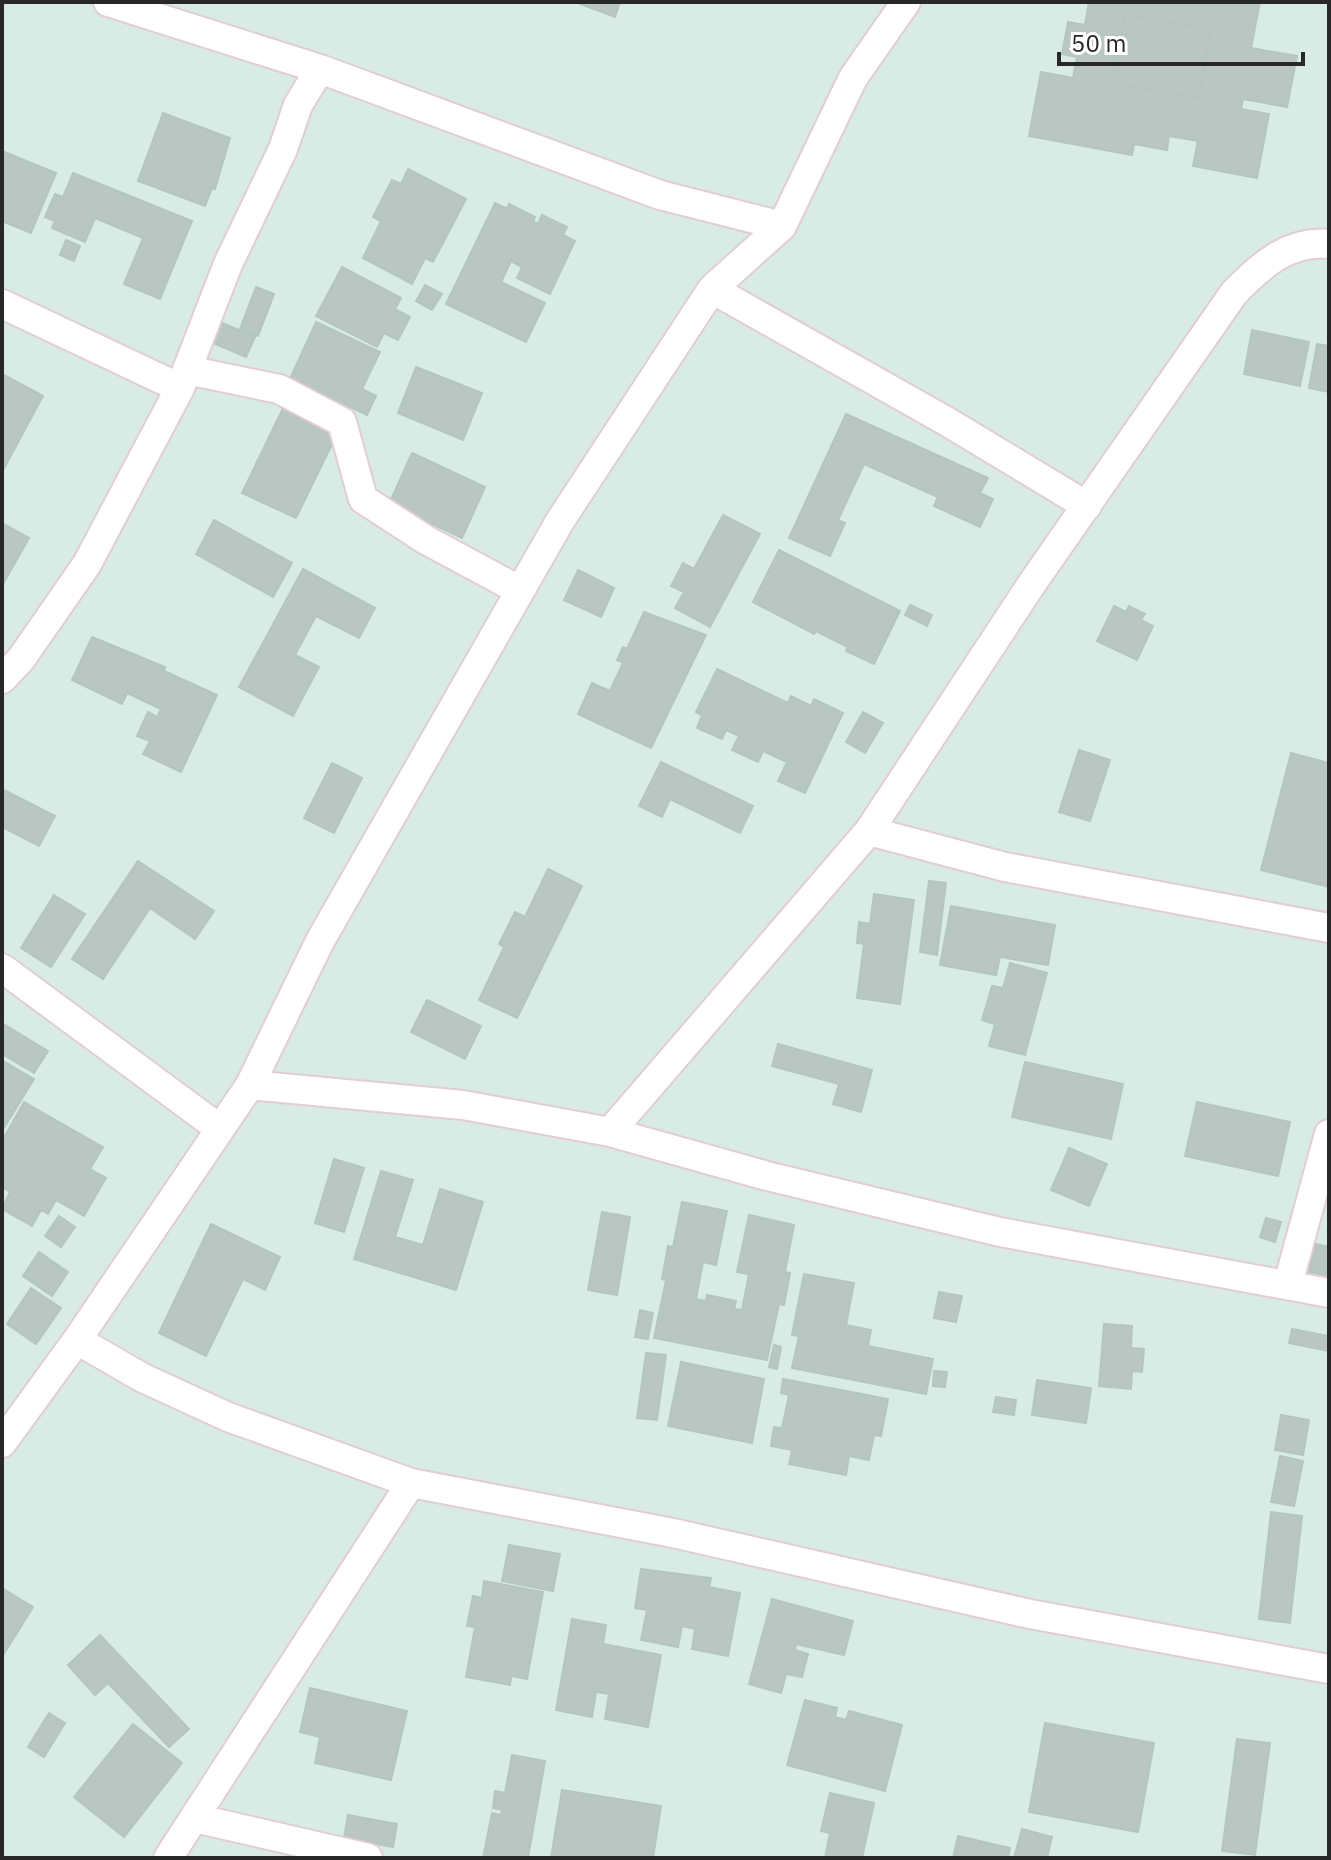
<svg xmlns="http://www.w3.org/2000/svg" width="1331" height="1860" font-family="'IBM Plex Sans',sans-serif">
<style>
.building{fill:#b9c6c2;stroke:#b3c6c1;stroke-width:2;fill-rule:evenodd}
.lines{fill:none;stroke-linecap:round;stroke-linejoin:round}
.minor-casing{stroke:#e2ced0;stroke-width:32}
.minor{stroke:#fff;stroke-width:28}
</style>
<rect width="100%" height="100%" fill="#d9ebe5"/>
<path class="building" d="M575,2H620L615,17Z
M1089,2H1260L1251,48L1297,56L1287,107L1243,99L1241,109L1269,114L1257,178L1193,166L1198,141L1169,136L1167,150L1134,144L1132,155L1029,136L1041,72L1073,78L1077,57L1062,54L1068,22L1085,25ZM1125,15L1210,29L1199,98L1113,83Z
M1125,15L1210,29L1199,98L1113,83Z
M163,113L230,138L215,189L212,188L205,206L138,181Z
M2,151L56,173L31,233L2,221Z
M408,169L466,199L433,262L425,258L412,284L363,258L381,221L373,217L392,180L401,184Z
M73,173L192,221L160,299L124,284L143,238L95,218L85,242L52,228L55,221L45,217L55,194L63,197Z
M495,203L507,209L509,204L535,217L533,221L538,224L542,215L567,227L563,235L575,241L550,294L517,278L522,267L511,261L501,282L545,303L526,342L446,304Z
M66,240L80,246L74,261L60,255Z
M342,267L401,298L395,309L410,317L398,340L384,333L377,347L316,316Z
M425,285L442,294L432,310L416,301Z
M256,287L274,294L258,336L240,329Z
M316,322L380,352L362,389L376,396L367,415L290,379Z
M222,323L255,337L246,357L213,343Z
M1252,330L1309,342L1300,386L1244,374Z
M1317,344L1329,346V392L1309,388Z
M416,367L482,393L463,440L398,413Z
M2,374L43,396L2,472Z
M284,406L338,432L296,518L242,493Z
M846,414L988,478L980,493L993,499L980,527L934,506L938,497L864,464L838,520L845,523L830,556L789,538Z
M412,453L485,487L462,538L389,504Z
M723,515L760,534L710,627L675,608L684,592L671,586L683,563L694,569Z
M214,520L292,563L273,597L196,554Z
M2,523L29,538L2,586Z
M779,550L900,611L874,664L846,651L848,647L816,631L814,634L753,602Z
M303,569L375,608L359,638L316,616L295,655L319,667L293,716L239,687Z
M578,570L614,588L601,617L564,600Z
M910,605L932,615L927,626L905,615Z
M1114,606L1126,612L1129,606L1145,614L1141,620L1153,626L1137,660L1097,641Z
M644,612L706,635L651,748L578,714L592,683L610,691L623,663L617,660L623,647L627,649Z
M92,637L165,667L164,671L217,695L181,772L143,754L150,741L137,736L148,712L157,717L161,709L127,693L122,704L72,680Z
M717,669L788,703L791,696L811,706L814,699L843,713L805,793L778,781L787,762L763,751L758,762L732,750L739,736L726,730L722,739L697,728L702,715L696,712Z
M863,712L883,723L865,753L846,742Z
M1079,750L1110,760L1090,821L1059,812Z
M1291,753L1329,763V887L1261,870Z
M661,762L753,806L740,833L670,799L662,817L639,806Z
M332,763L362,778L334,833L304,818Z
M2,789L55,816L39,846L2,827Z
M138,861L214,911L195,939L150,908L103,979L72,959Z
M548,869L582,886L517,1018L479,1000L504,947L499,944L515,912L525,917Z
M929,881L946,883L937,955L920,952Z
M874,894L914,900L900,1004L857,998L864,944L857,943L859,922L870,924Z
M54,895L85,914L51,967L21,948Z
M951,906L1055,925L1048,965L1000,957L996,975L940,965Z
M1010,963L1047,973L1025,1055L989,1046L995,1024L982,1020L992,986L1003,988Z
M427,1000L481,1026L465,1059L411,1032Z
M2,1023L48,1051L34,1073L2,1054Z
M778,1044L872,1070L861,1112L833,1104L839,1084L772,1066Z
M5,1062L34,1079L2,1131V1066Z
M1025,1062L1123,1084L1111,1139L1012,1117Z
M24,1102L103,1147L90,1169L106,1178L84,1216L56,1200L48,1214L41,1210L32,1226L2,1209L10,1192L2,1187V1141Z
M1197,1102L1290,1122L1278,1176L1185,1156Z
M1069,1148L1107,1164L1089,1206L1051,1190Z
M334,1159L364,1168L344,1232L315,1223Z
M381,1171L413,1180L395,1237L423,1245L440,1189L483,1202L456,1290L354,1259Z
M682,1202L727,1211L716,1265L703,1262L696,1299L706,1301L707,1295L736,1301L734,1309L742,1310L749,1274L737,1272L749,1215L794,1225L785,1272L790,1273L784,1305L779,1304L767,1360L654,1338L666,1280L662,1279L668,1246L673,1247Z
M602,1212L630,1217L617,1295L588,1290Z
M59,1216L75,1227L61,1247L45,1236Z
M1266,1218L1281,1222L1275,1242L1260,1237Z
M211,1224L280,1257L265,1290L243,1279L206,1356L159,1333Z
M1315,1244L1329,1247L1328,1276L1309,1272Z
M39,1252L68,1272L52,1296L23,1276Z
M804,1274L854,1283L846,1325L871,1330L868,1346L933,1359L926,1394L792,1368L799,1336L792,1335Z
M31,1288L61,1308L36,1344L7,1324Z
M939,1292L962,1296L956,1322L934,1318Z
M640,1310L653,1313L648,1339L635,1337Z
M1104,1324L1132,1326L1131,1348L1144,1349L1142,1372L1132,1371L1131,1389L1099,1386Z
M1292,1329L1329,1336V1351L1289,1343Z
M774,1345L781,1347L777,1369L769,1367Z
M646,1353L666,1355L657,1420L637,1418Z
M681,1362L764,1379L752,1443L668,1426Z
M934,1371L947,1372L945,1387L933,1386Z
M783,1379L888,1399L881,1436L874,1435L869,1460L849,1456L846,1475L789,1464L792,1450L771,1446L774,1427L782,1428L789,1395L781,1393Z
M1037,1380L1091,1388L1086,1423L1032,1415Z
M996,1397L1016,1400L1014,1415L993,1412Z
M1281,1415L1309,1420L1303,1455L1275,1450Z
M1280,1456L1303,1461L1294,1506L1271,1502Z
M1271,1512L1302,1516L1290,1623L1259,1619Z
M509,1545L560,1554L553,1591L502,1581Z
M641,1569L711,1578L709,1587L740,1593L728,1656L692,1649L695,1629L682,1626L678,1647L641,1640L647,1610L635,1608Z
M484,1581L543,1592L527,1679L511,1676L510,1685L466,1677L475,1627L467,1626L473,1596L482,1598Z
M2,1588L33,1607L2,1657Z
M772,1599L853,1621L844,1655L796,1644L795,1650L808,1654L802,1677L786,1674L781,1693L749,1684Z
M572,1619L606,1625L603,1644L661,1655L648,1727L605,1719L609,1694L596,1692L592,1717L556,1710Z
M100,1635L189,1729L169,1747L108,1683L95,1695L68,1665Z
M310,1688L407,1711L391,1780L315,1763L320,1737L300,1732Z
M805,1700L837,1708L835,1717L846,1720L849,1711L902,1725L885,1791L787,1765Z
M49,1713L65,1723L44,1757L28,1747Z
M1045,1723L1154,1743L1138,1832L1029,1812Z
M133,1724L182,1763L124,1837L74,1797Z
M1237,1739L1270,1743L1255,1855L1222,1851Z
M512,1755L545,1761L528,1858H483L492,1813L501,1815L502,1810L493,1808L495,1791L505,1793Z
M562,1790L661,1806L653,1858H551Z
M830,1793L874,1803L862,1858H825L830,1833L821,1831Z
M348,1815L397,1824L393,1847L344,1838Z
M1022,1829L1052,1837L1047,1858H1014Z
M958,1836L1010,1848L1008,1858H953Z"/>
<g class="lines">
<g class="minor-casing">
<path id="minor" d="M108,2L320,69L660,195L782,226
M712,289L946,421L1087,506
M2,304L180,388
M187,370L279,389L342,422L363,499L426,540L519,590
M2,679L21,659L87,564L180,388L228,264L283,149L298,105L320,69
M869,831L1005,867L1329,928
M2,968L220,1129
M250,1085L463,1105L610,1132L767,1176L1000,1232L1329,1293
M610,1132L869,831L1031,585L1234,293C1260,266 1289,240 1329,244
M1288,1284L1329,1134
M77,1340L143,1378L228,1417L411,1483L673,1533L1030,1614L1329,1669
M2,1443L77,1340L250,1085L320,941L560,521L712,289L782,226L853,78L906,2
M195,1818L368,1858
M168,1858L411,1483"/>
</g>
<use href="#minor" class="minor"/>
</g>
<rect width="1331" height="1860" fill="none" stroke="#282828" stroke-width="8"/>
<path d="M1059 52v12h244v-12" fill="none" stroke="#282828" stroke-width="4"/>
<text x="1071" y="52" font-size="24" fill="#282828" stroke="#ffffff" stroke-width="6" paint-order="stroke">50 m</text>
</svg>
